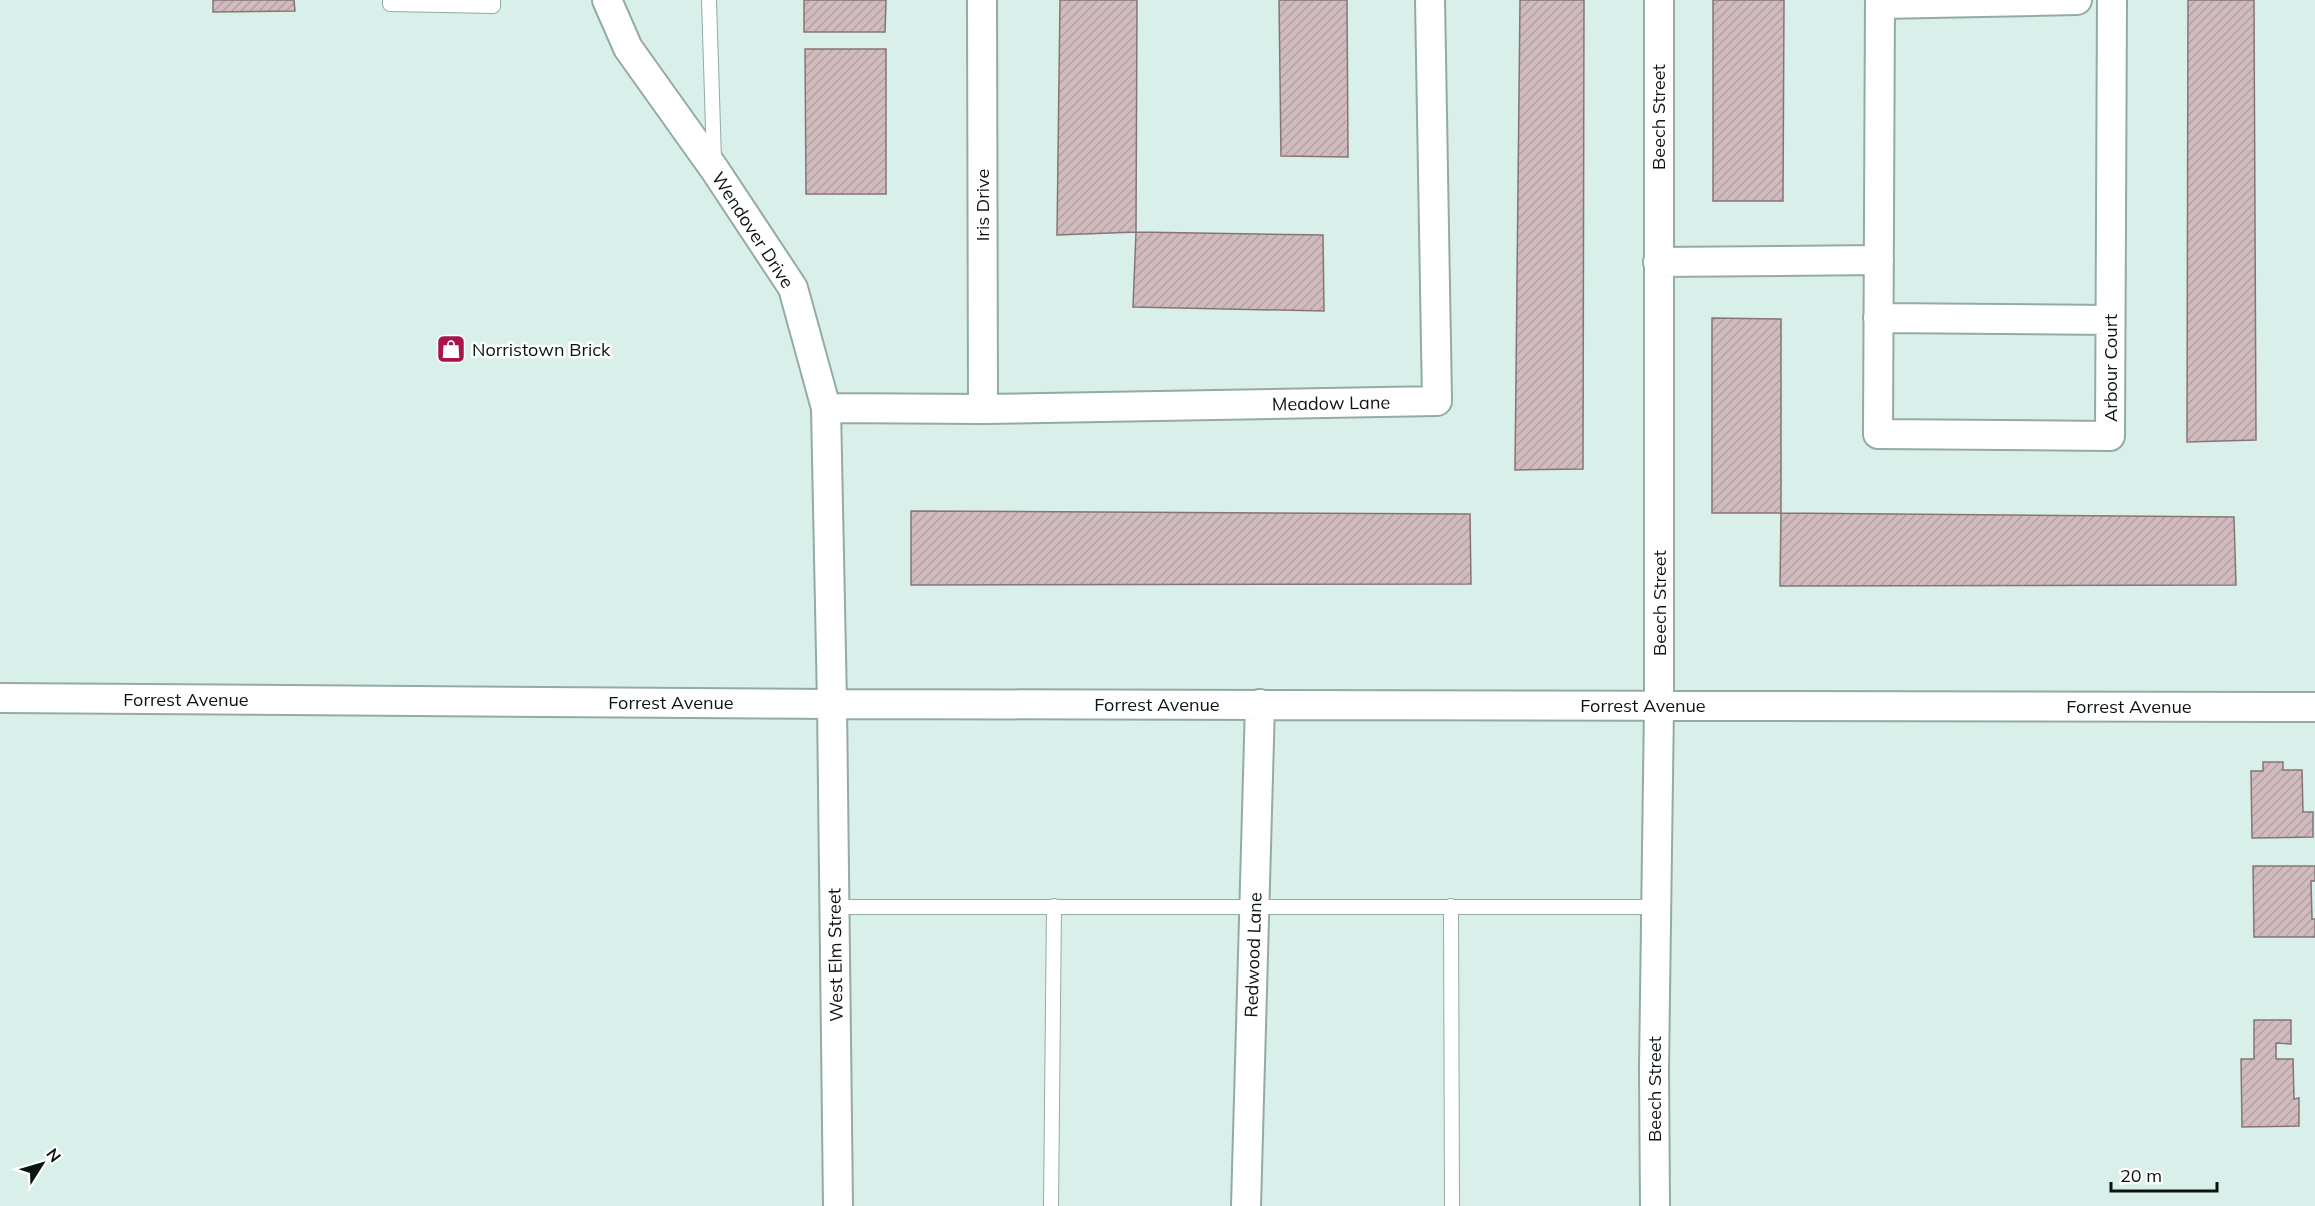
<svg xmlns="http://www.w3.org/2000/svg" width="2315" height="1206" font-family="Mulish,sans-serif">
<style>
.building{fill:url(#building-hatch);stroke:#877477;stroke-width:1.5}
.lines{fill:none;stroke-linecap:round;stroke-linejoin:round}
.service-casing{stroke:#94aaa4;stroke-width:16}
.minor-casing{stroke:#94aaa4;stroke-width:32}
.service{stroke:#fff;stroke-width:14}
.minor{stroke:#fff;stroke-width:28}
.labels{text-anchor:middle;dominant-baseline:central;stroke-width:5;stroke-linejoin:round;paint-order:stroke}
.street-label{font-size:18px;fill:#0c1412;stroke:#fff}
.poi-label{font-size:18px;fill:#0c1412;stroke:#fff;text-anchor:start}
</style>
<defs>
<pattern id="building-hatch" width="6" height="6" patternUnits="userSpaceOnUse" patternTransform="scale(1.5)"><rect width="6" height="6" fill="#d1bbbe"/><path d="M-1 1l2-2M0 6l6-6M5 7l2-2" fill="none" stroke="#b2a0a2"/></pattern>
</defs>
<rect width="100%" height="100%" fill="#d9f0ea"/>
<path class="building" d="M213,0H294L295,11L213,12Z
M804,0H886L885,32H804Z
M1060,0H1137L1136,232L1057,235Z
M1279,0H1347L1348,157L1281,156Z
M1520,0H1584L1583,469L1515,470Z
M1713,0H1784L1783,201H1713Z
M2188,0H2254L2256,440L2187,442Z
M805,49H886V194H806Z
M1136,232L1323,235L1324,311L1133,307Z
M1712,318L1781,319V513H1712Z
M911,511L1470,514L1471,584L911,585Z
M1781,513L2234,517L2236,585L1780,586Z
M2263,762H2283V770H2302L2303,812H2313V837L2252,838L2251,771H2263Z
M2253,866H2315V881H2311L2312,919H2315V937H2254Z
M2254,1020H2291V1044L2276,1043V1059H2293L2294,1099L2299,1098V1126L2242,1127L2241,1059H2254Z"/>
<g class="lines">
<g class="service-casing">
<path id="service" d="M390,0V4L493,6V0
M709,0L714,160
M1451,906L1452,1206
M835,907H1656
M1051,1206L1054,906"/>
</g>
<g class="minor-casing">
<path id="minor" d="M607,0L628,48L715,170L793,288L826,408L832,704L838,1206
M982,0L983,409
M1880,0L1878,434L2110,436L2112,0
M1880,4L2077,0
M1658,262L1879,260
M1878,318L2110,320
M826,408L983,409L1437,401L1430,0
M0,698L832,704L2315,707
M1246,1206L1260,704
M1655,1206L1654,1069L1659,705V0"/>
</g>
<use href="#service" class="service"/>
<use href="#minor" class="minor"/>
</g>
<defs>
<g id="shop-square" transform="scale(1.5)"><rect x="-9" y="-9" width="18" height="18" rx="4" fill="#a9154b" stroke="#fff"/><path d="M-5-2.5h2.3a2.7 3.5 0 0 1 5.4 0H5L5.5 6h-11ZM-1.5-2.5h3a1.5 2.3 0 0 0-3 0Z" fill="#fff"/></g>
</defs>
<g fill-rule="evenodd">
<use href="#shop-square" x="451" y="349"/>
</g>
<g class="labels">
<g class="street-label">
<text transform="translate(1658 117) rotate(-90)">Beech Street</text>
<text transform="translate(982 205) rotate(-90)">Iris Drive</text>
<text transform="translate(753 230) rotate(57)">Wendover Drive</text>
<text transform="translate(2110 368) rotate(-90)">Arbour Court</text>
<text transform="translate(1331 403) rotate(-1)">Meadow Lane</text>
<text transform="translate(1659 603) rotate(-90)">Beech Street</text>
<text x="186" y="699">Forrest Avenue</text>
<text x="671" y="702">Forrest Avenue</text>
<text x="1157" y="704">Forrest Avenue</text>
<text x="1643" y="705">Forrest Avenue</text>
<text x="2129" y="706">Forrest Avenue</text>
<text transform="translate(835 955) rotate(-91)">West Elm Street</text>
<text transform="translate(1253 955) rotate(-88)">Redwood Lane</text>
<text transform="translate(1654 1089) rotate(-90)">Beech Street</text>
</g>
<g class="poi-label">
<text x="472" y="349">Norristown Brick</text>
</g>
</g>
<g transform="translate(42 1164) rotate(53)" stroke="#ffffff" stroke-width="4.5" paint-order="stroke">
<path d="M0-4.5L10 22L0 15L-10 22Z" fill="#0c1412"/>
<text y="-9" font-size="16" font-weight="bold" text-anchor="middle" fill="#0c1412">N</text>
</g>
<path d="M2111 1182v9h106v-9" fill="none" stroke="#0c1412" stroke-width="3"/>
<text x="2120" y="1182" font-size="18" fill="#0c1412" stroke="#ffffff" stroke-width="4.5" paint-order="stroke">20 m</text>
</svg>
